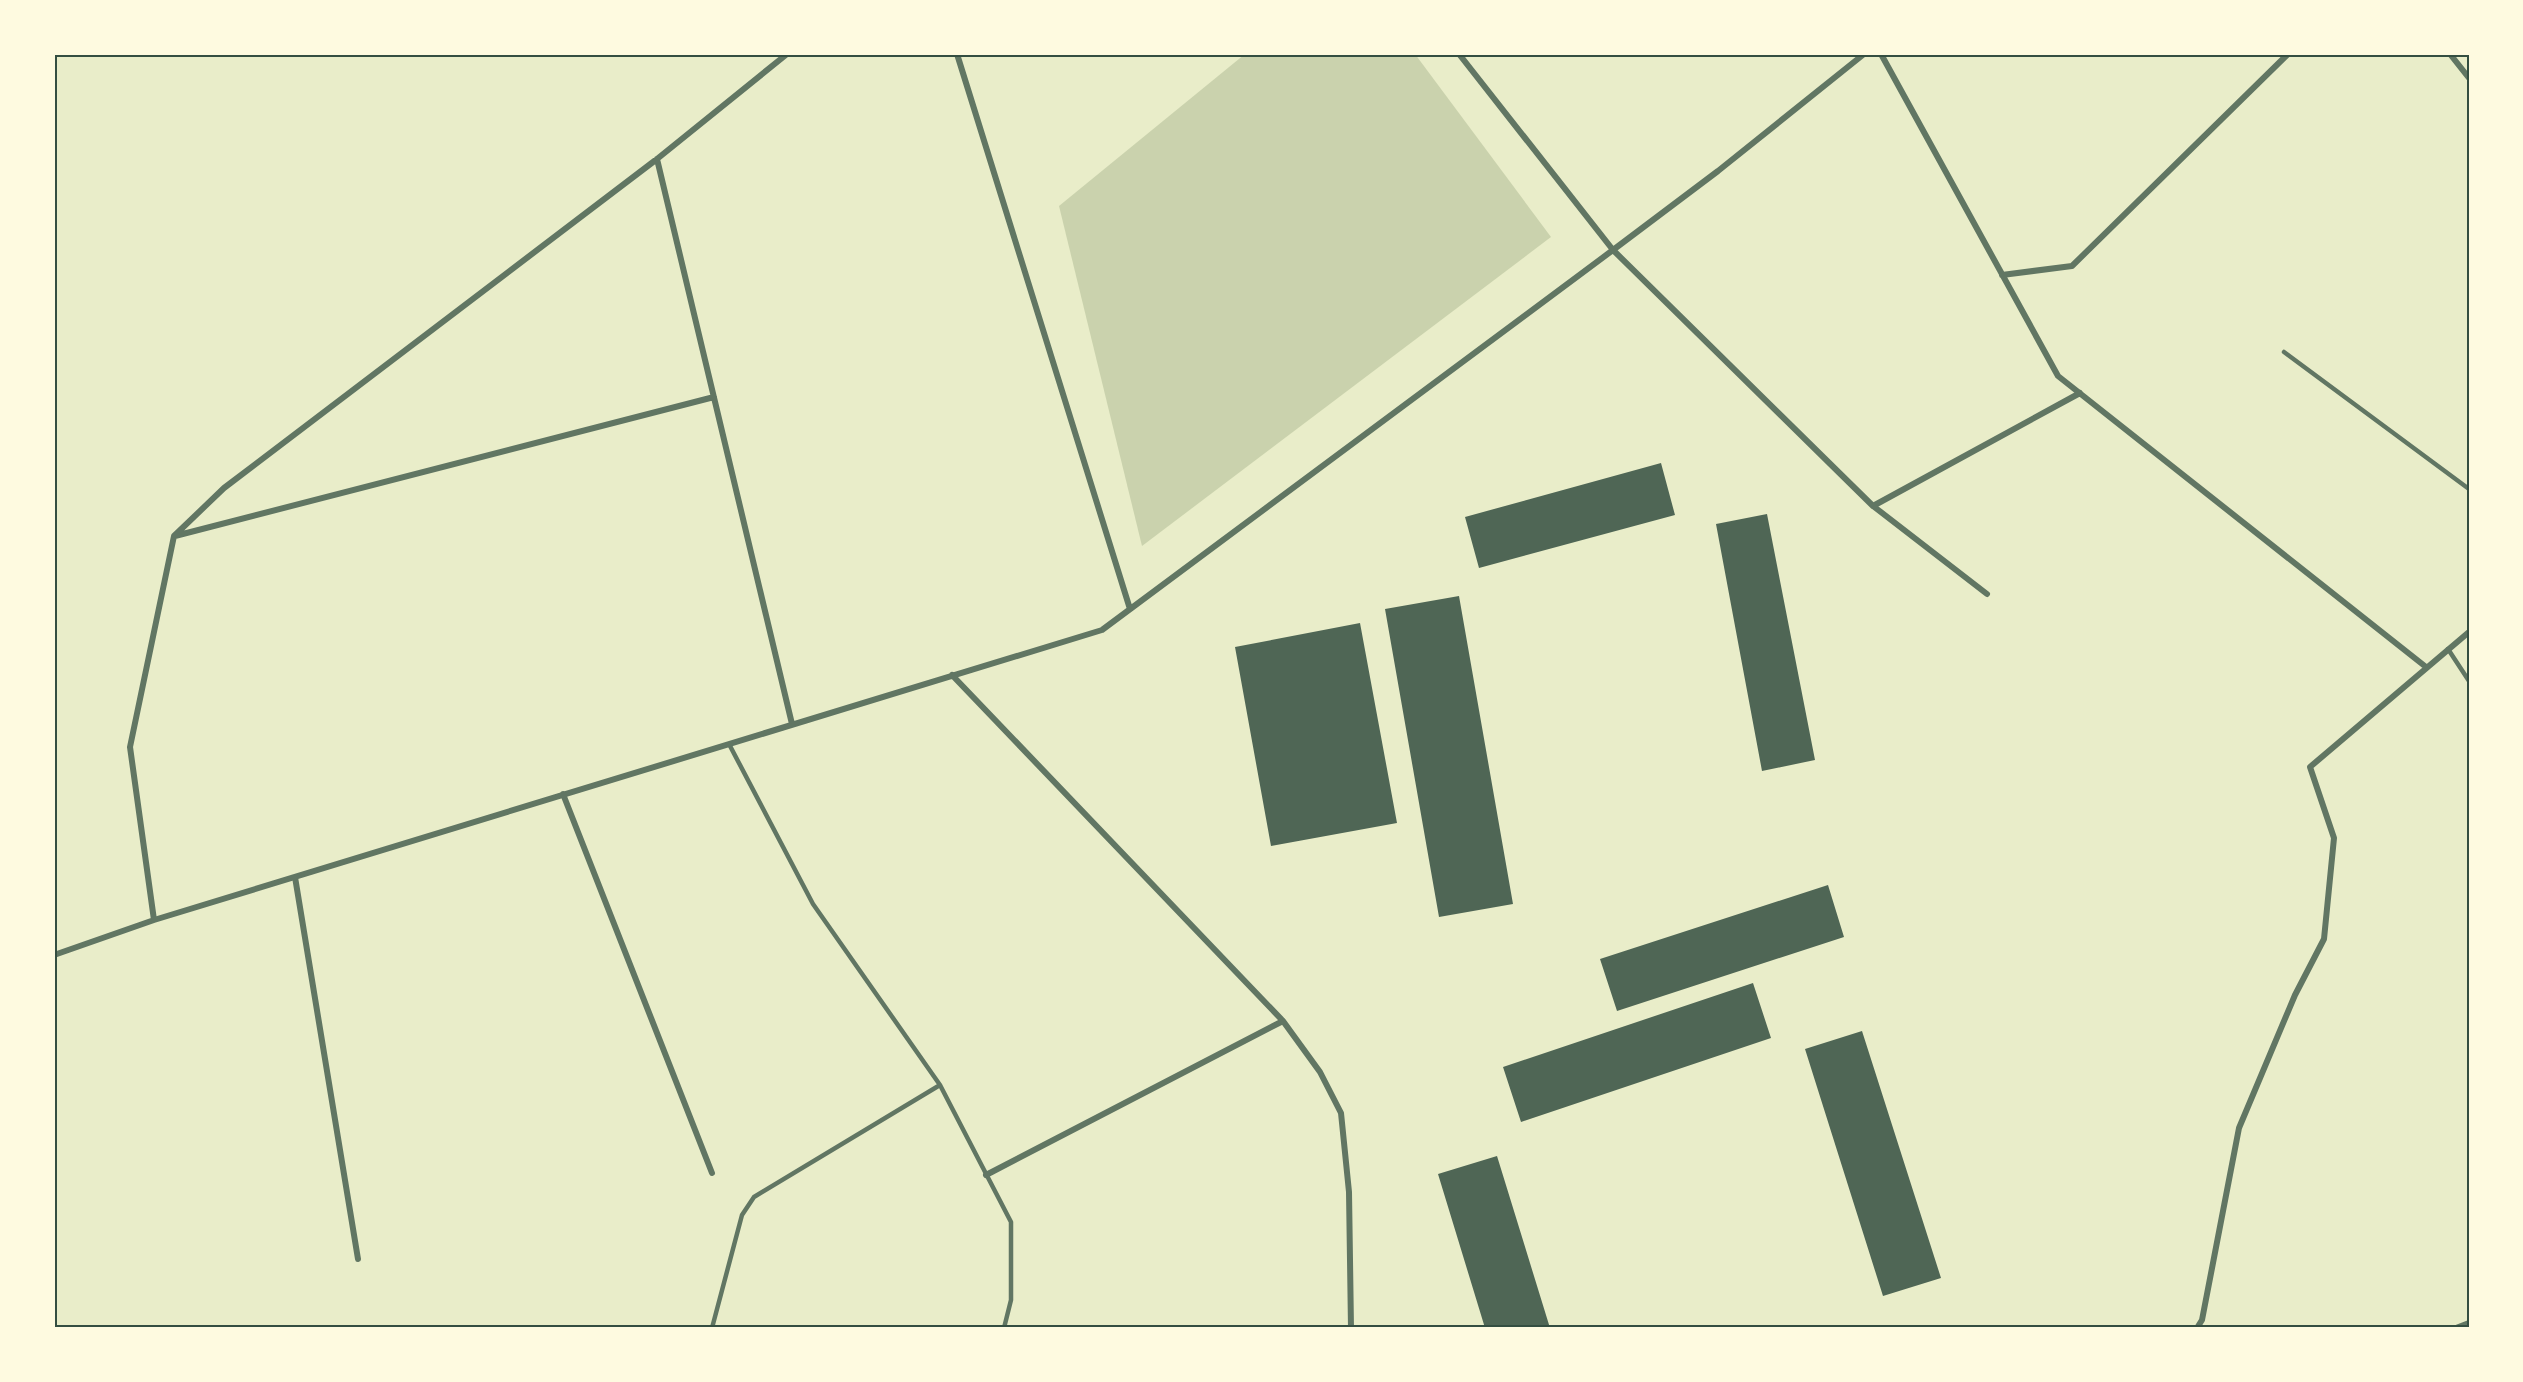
<svg xmlns="http://www.w3.org/2000/svg" width="2523" height="1382" font-family="'PT Serif',serif">
<style>
.green{fill:#cad2ad}
.building{fill:#4f6655}
.lines{fill:none;stroke-linecap:round;stroke-linejoin:round}
.service{stroke:#617663;stroke-width:4.5}
.minor{stroke:#617663;stroke-width:6}
.neatline{fill:none;stroke:#344e41;stroke-width:2}
</style>
<rect width="100%" height="100%" fill="#e9edc9"/>
<path class="green" d="M1245,54H1415L1551,237L1142,546L1059,206Z"/>
<path class="building" d="M1661,463L1675,515L1479,568L1465,517Z
M1767,514L1815,760L1762,771L1716,524Z
M1459,596L1513,904L1439,917L1385,609Z
M1360,623L1397,823L1271,846L1235,647Z
M1828,885L1844,937L1617,1011L1600,959Z
M1753,983L1771,1038L1521,1122L1503,1067Z
M1862,1031L1941,1278L1883,1296L1805,1049Z
M1497,1156L1550,1328H1485L1438,1174Z"/>
<g class="lines">
<path class="service" d="M2284,352L2469,489
M2448,649L2469,681
M729,744L813,904L940,1085L1011,1222V1300L1004,1328
M712,1328L742,1215L754,1197L940,1085"/>
<path class="minor" d="M957,54L1130,609
M1459,54L1613,250L1873,506L1987,594
M1881,54L2058,376L2426,667
M2450,54L2469,78
M657,159L792,724
M2002,275L2072,266L2288,54
M1873,506L2080,393
M175,536L714,397
M952,675L1283,1021L1320,1072L1341,1113L1349,1192L1351,1328
M563,794L712,1173
M295,877L358,1259
M154,920L130,747L174,536L224,488L657,159L787,54
M54,955L154,920L1102,630L1613,250L1718,171L1864,54
M986,1175L1283,1021
M2197,1328L2202,1320L2239,1128L2295,995L2324,939L2334,838L2310,767L2469,632
M2456,1328L2469,1323"/>
</g>
<rect width="2523" height="1382" fill="none" stroke="#fefae0" stroke-width="111"/>
<rect x="56" y="56" width="2412" height="1270" class="neatline"/>
</svg>
